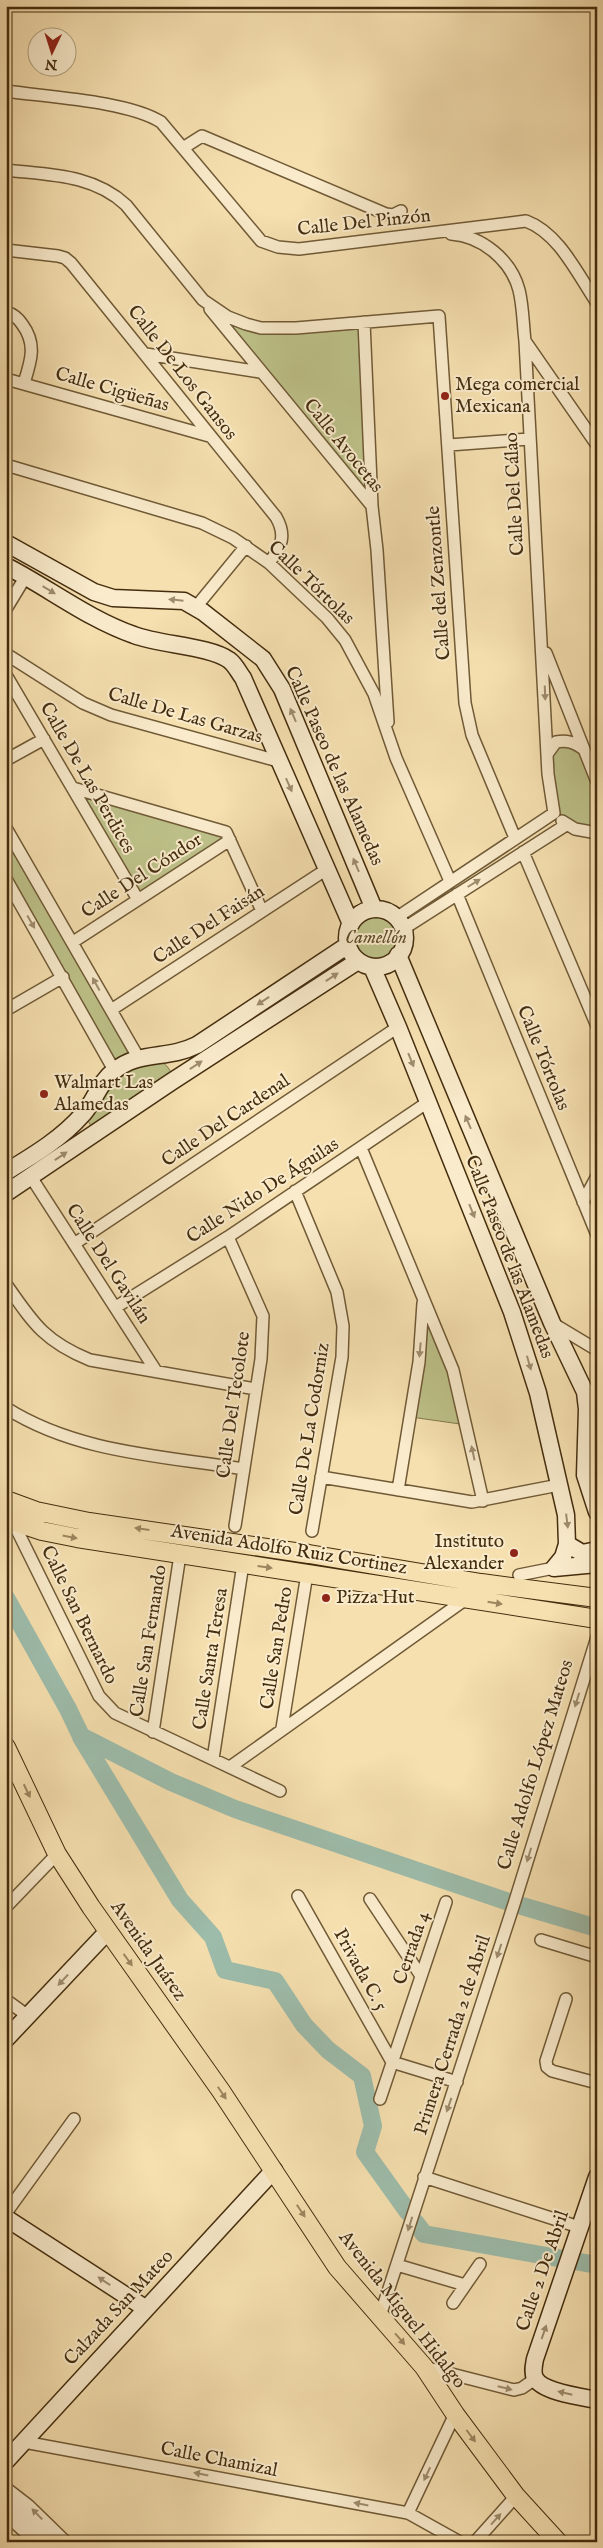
<svg xmlns="http://www.w3.org/2000/svg" width="603" height="2548" font-family="'IM FELL English',serif">
<style>
.green{fill:#bec28a;stroke:#81784c}
.lines{fill:none;stroke-linecap:round;stroke-linejoin:round}
.river{stroke:#9dbdac;stroke-width:18}
.street-casing{stroke:#705a36;stroke-width:14}
.secondary-casing{stroke:#442d0e;stroke-width:19}
.primary-casing{stroke:#442d0e;stroke-width:20}
.street{stroke:#f9ebcc;stroke-width:11}
.secondary{stroke:#f9ebcc;stroke-width:16}
.primary{stroke:#f6e0b0;stroke-width:18}
.oneway{fill:#9e8c6d}
.oneway2{fill:#9d865f}
.poi-dot{fill:#8f2418;stroke:#f9ebcc;stroke-width:2}
.labels{text-anchor:middle;dominant-baseline:central;stroke-width:4;stroke-linejoin:round;paint-order:stroke}
.street-label{font-size:19px;fill:#442d0e;stroke:#f9ebcc}
.poi-label{font-size:19px;fill:#442d0e;stroke:#f9ebcc;text-anchor:start}
.park-label{font-size:19px;font-style:italic;fill:#5c4b27;stroke:#f9ebcc}
</style>
<rect width="100%" height="100%" fill="#f6e0b0"/>
<filter id="stains"><feTurbulence type="fractalNoise" baseFrequency=".004" numOctaves="4"/><feColorMatrix values="0 0 0 0 .2 0 0 0 0 .09 0 0 0 0 .02 0 0 0 .5 -.17"/></filter>
<radialGradient id="worn" r=".72"><stop offset=".6" stop-color="#630" stop-opacity="0"/><stop offset="1" stop-color="#630" stop-opacity=".3"/></radialGradient>
<path class="green" d="M203,300L246,324L364,322L372,506Z
M556,742L582,748L597,782V833L566,825L554,813L550,746Z
M73,788L226,832L230,840L137,898Z
M6,828L138,1057C151,1059 165,1058 171,1073L92,1128L84,1113L114,1070L6,879Z
M348 938a28 28 0 1 1 56 0a28 28 0 1 1-56 0Z
M423,1302L467,1425L411,1417Z"/>
<g class="lines">
<path class="river" d="M6,1598L68,1709L81,1736L171,1782L235,1809L506,1901
M81,1737L180,1900L213,1937L225,1970L275,1981L304,2025L328,2050L362,2076L373,2126L365,2152L408,2212
M522,1906L597,1928
M415,2222L424,2234L597,2265"/>
<g class="street-casing">
<path id="street" d="M6,91C48,97 128,101 161,122L261,241L278,247L299,249L526,221C559,233 578,275 597,303
M183,148L202,136L386,214L393,215L401,211
M6,170C49,175 93,174 126,205L203,300L228,317L246,324L261,328H296L439,316L465,703L472,735L515,838
M451,234C482,236 511,260 519,290C523,306 523,324 525,341L548,774L554,813
M6,250L58,256L65,258L71,263L276,517C287,536 281,547 269,563
M210,309L372,506
M6,312C13,314 18,318 22,324C37,344 31,361 24,383
M364,322L372,506L377,550L388,722
M525,341L597,445
M146,354L260,372
M6,379L209,436
M449,445L529,439
M6,465L202,523L233,538L269,563L327,618L345,640L374,694L396,758L450,881
M196,607L246,546
M6,609L26,576
M546,653L597,782
M6,654L83,703L111,715L278,761
M6,675L137,898
M548,753L556,742C567,740 573,742 582,748
M6,760L44,739
M73,788L226,832L262,911
M562,821L575,829L597,833
M6,828L138,1057
M523,852L597,1026
M6,879L114,1070
M457,894L597,1235
M396,918L554,813
M403,929L566,825
M73,942L230,840
M6,1010L63,977
M111,1010L327,869
M361,1148L453,1370L483,1501
M31,1177L156,1371
M295,1191L337,1292L343,1326L342,1357L312,1531
M583,1202L597,1176
M228,1237L263,1316L261,1359L235,1526
M74,1244L398,1027
M6,1284C33,1323 44,1341 90,1360L256,1389
M116,1307L228,1237L428,1102
M552,1323L597,1350
M6,1408C77,1453 163,1456 244,1469
M321,1477L472,1502L559,1485
M398,1490L419,1362L423,1303
M13,1522L99,1696L115,1713L280,1791
M519,1575L554,1568
M282,1728L307,1574
M153,1732L180,1555
M213,1759L243,1564
M230,1767L466,1599
M298,1896L392,2062
M370,1899L421,1976
M6,1907L57,1854
M541,1940L597,1957
M566,1999L546,2061L547,2067L552,2071L597,2083
M6,2000L28,2016
M392,2062L457,2082
M380,2099L446,1902
M424,2177L579,2227
M6,2213L74,2119
M397,2265L465,2285
M453,2303L480,2264
M380,2316L514,1904L597,1637
M424,2367L514,2390L522,2388L535,2379
M24,2442L408,2513L460,2542
M6,2488L28,2505L66,2542
M408,2513L455,2414
M6,2515L36,2542
M475,2542L516,2496"/>
</g>
<g class="secondary-casing">
<path id="secondary" d="M6,543L94,592L113,598L184,601L203,612L263,659L282,689L374,909
M6,566C49,588 88,619 134,635C160,645 209,646 229,660C235,664 239,673 243,678L351,924
M347 938a29 29 0 1 1 58 0a29 29 0 1 1-58 0Z
M398,955L552,1323L585,1392L587,1409L585,1475L597,1512
M372,967L398,1027L512,1312L538,1393L566,1515L567,1544L563,1557L554,1568
M6,1172C34,1155 61,1139 83,1114C95,1101 99,1082 114,1071C140,1050 167,1060 197,1045L348,945
M6,1193L171,1082L358,961
M567,1544L582,1553L597,1550
M554,1568L597,1564
M6,2039L108,1931
M597,2177L535,2359C534,2365 532,2372 535,2378C542,2392 582,2397 597,2400
M6,2218L145,2308
M6,2461L274,2170
M6,2501L50,2542"/>
</g>
<g class="primary-casing">
<path id="primary" d="M6,1500L36,1511L89,1522L309,1554L481,1583L597,1598
M6,1519L42,1531L77,1538L597,1619
M6,1747L57,1854L91,1907L221,2091L337,2267L424,2367L455,2414L516,2496L558,2542"/>
</g>
<use href="#street" class="street"/>
<use href="#secondary" class="secondary"/>
<use href="#primary" class="primary"/>
</g>
<defs><path id="oneway-solid" d="M-6-.8H1V-3.2L6.5 0L1 3.2V.8H-6Z" transform="scale(1.25)"/></defs>
<g class="oneway">
<use href="#oneway-solid" transform="translate(49 590) rotate(31)"/>
<use href="#oneway-solid" transform="translate(176 600) rotate(-174)"/>
<use href="#oneway-solid" transform="translate(545 693) rotate(88)"/>
<use href="#oneway-solid" transform="translate(293 715) rotate(-113)"/>
<use href="#oneway-solid" transform="translate(289 785) rotate(66)"/>
<use href="#oneway-solid" transform="translate(356 865) rotate(-113)"/>
<use href="#oneway-solid" transform="translate(474 883) rotate(-32)"/>
<use href="#oneway-solid" transform="translate(31 922) rotate(60)"/>
<use href="#oneway-solid" transform="translate(332 977) rotate(-33)"/>
<use href="#oneway-solid" transform="translate(96 984) rotate(-119)"/>
<use href="#oneway-solid" transform="translate(263 1001) rotate(146)"/>
<use href="#oneway-solid" transform="translate(411 1060) rotate(68)"/>
<use href="#oneway-solid" transform="translate(196 1065) rotate(-33)"/>
<use href="#oneway-solid" transform="translate(468 1122) rotate(-113)"/>
<use href="#oneway-solid" transform="translate(61 1156) rotate(-34)"/>
<use href="#oneway-solid" transform="translate(472 1211) rotate(68)"/>
<use href="#oneway-solid" transform="translate(420 1350) rotate(95)"/>
<use href="#oneway-solid" transform="translate(529 1363) rotate(74)"/>
<use href="#oneway-solid" transform="translate(473 1453) rotate(-102)"/>
<use href="#oneway-solid" transform="translate(567 1521) rotate(83)"/>
<use href="#oneway-solid" transform="translate(577 1700) rotate(107)"/>
<use href="#oneway-solid" transform="translate(529 1855) rotate(107)"/>
<use href="#oneway-solid" transform="translate(499 1951) rotate(108)"/>
<use href="#oneway-solid" transform="translate(63 1980) rotate(133)"/>
<use href="#oneway-solid" transform="translate(449 2105) rotate(109)"/>
<use href="#oneway-solid" transform="translate(410 2224) rotate(107)"/>
<use href="#oneway-solid" transform="translate(104 2281) rotate(-146)"/>
<use href="#oneway-solid" transform="translate(544 2332) rotate(-71)"/>
<use href="#oneway-solid" transform="translate(505 2388) rotate(14)"/>
<use href="#oneway-solid" transform="translate(565 2393) rotate(-167)"/>
<use href="#oneway-solid" transform="translate(201 2474) rotate(-169)"/>
<use href="#oneway-solid" transform="translate(427 2474) rotate(115)"/>
<use href="#oneway-solid" transform="translate(361 2504) rotate(-169)"/>
<use href="#oneway-solid" transform="translate(37 2514) rotate(-134)"/>
<use href="#oneway-solid" transform="translate(496 2519) rotate(-48)"/>
</g>
<g class="oneway2">
<use href="#oneway-solid" transform="translate(142 1529) rotate(-172)"/>
<use href="#oneway-solid" transform="translate(70 1537) rotate(11)"/>
<use href="#oneway-solid" transform="translate(265 1567) rotate(8)"/>
<use href="#oneway-solid" transform="translate(495 1603) rotate(9)"/>
<use href="#oneway-solid" transform="translate(27 1791) rotate(65)"/>
<use href="#oneway-solid" transform="translate(128 1960) rotate(54)"/>
<use href="#oneway-solid" transform="translate(222 2093) rotate(56)"/>
<use href="#oneway-solid" transform="translate(301 2211) rotate(56)"/>
<use href="#oneway-solid" transform="translate(400 2339) rotate(49)"/>
<use href="#oneway-solid" transform="translate(471 2436) rotate(53)"/>
</g>
<g class="poi-dot">
<circle cx="445" cy="396" r="5"/>
<circle cx="44" cy="1094" r="5"/>
<circle cx="514" cy="1553" r="5"/>
<circle cx="326" cy="1598" r="5"/>
</g>
<g class="labels">
<g class="street-label">
<text transform="translate(364 223) rotate(-6)">Calle Del Pinzón</text>
<text transform="translate(182 373) rotate(52)">Calle De Los Gansos</text>
<text transform="translate(112 390) rotate(16)">Calle Cigüeñas</text>
<text transform="translate(343 446) rotate(51)">Calle Avocetas</text>
<text transform="translate(515 494) rotate(-93)">Calle Del Cálao</text>
<text transform="translate(311 583) rotate(44)">Calle Tórtolas</text>
<text transform="translate(439 583) rotate(-94)">Calle del Zenzontle</text>
<text transform="translate(185 716) rotate(16)">Calle De Las Garzas</text>
<text transform="translate(334 766) rotate(66)">Calle Paseo de las Alamedas</text>
<text transform="translate(87 778) rotate(60)">Calle De Las Perdices</text>
<text transform="translate(142 876) rotate(-33)">Calle Del Cóndor</text>
<text transform="translate(209 925) rotate(-33)">Calle Del Faisán</text>
<text transform="translate(543 1058) rotate(68)">Calle Tórtolas</text>
<text transform="translate(226 1121) rotate(-34)">Calle Del Cardenal</text>
<text transform="translate(263 1191) rotate(-33)">Calle Nido De Águilas</text>
<text transform="translate(509 1257) rotate(69)">Calle Paseo de las Alamedas</text>
<text transform="translate(108 1264) rotate(57)">Calle Del Gavilán</text>
<text transform="translate(234 1405) rotate(-82)">Calle Del Tecolote</text>
<text transform="translate(310 1429) rotate(-81)">Calle De La Codorniz</text>
<text transform="translate(289 1550) rotate(9)">Avenida Adolfo Ruiz Cortinez</text>
<text transform="translate(79 1615) rotate(64)">Calle San Bernardo</text>
<text transform="translate(149 1641) rotate(-81)">Calle San Fernando</text>
<text transform="translate(277 1648) rotate(-81)">Calle San Pedro</text>
<text transform="translate(211 1659) rotate(-81)">Calle Santa Teresa</text>
<text transform="translate(536 1765) rotate(-73)">Calle Adolfo López Mateos</text>
<text transform="translate(412 1948) rotate(-71)">Cerrada 4</text>
<text transform="translate(148 1951) rotate(55)">Avenida Juárez</text>
<text transform="translate(360 1970) rotate(61)">Privada C. 5</text>
<text transform="translate(453 2035) rotate(-72)">Primera Cerrada 2 de Abril</text>
<text transform="translate(543 2271) rotate(-71)">Calle 2 De Abril</text>
<text transform="translate(119 2308) rotate(-47)">Calzada San Mateo</text>
<text transform="translate(402 2310) rotate(52)">Avenida Miguel Hidalgo</text>
<text transform="translate(219 2460) rotate(11)">Calle Chamizal</text>
</g>
<g class="poi-label">
<text x="455" y="385">Mega comercial<tspan x="455" dy="22">Mexicana</tspan></text>
<text x="54" y="1083">Walmart Las<tspan x="54" dy="22">Alamedas</tspan></text>
<text x="504" y="1542" text-anchor="end">Instituto<tspan x="504" dy="22">Alexander</tspan></text>
<text x="336" y="1598">Pizza Hut</text>
</g>
<g class="park-label">
<text x="376" y="938">Camellón</text>
</g>
</g>
<rect width="603" height="2548" fill="none" stroke="#f6e0b0" stroke-width="25"/>
<rect x="8" y="8" width="588" height="2533" fill="none" stroke="#442d0e" stroke-width="2.5"/>
<rect x="12" y="12" width="578" height="2523" fill="none" stroke="#442d0e"/>
<g transform="translate(52 52) rotate(184)"><circle r="24" fill="#f9ebcc" stroke="#b19f80"/>
<path d="M0-4L9 19L0 12L-9 19Z" fill="#8f2418"/>
<text y="-8" font-size="14" font-weight="bold" text-anchor="middle" fill="#442d0e">N</text>
</g>
<rect width="100%" height="100%" filter="url(#stains)"/>
<rect width="100%" height="100%" fill="url(#worn)"/>
</svg>
